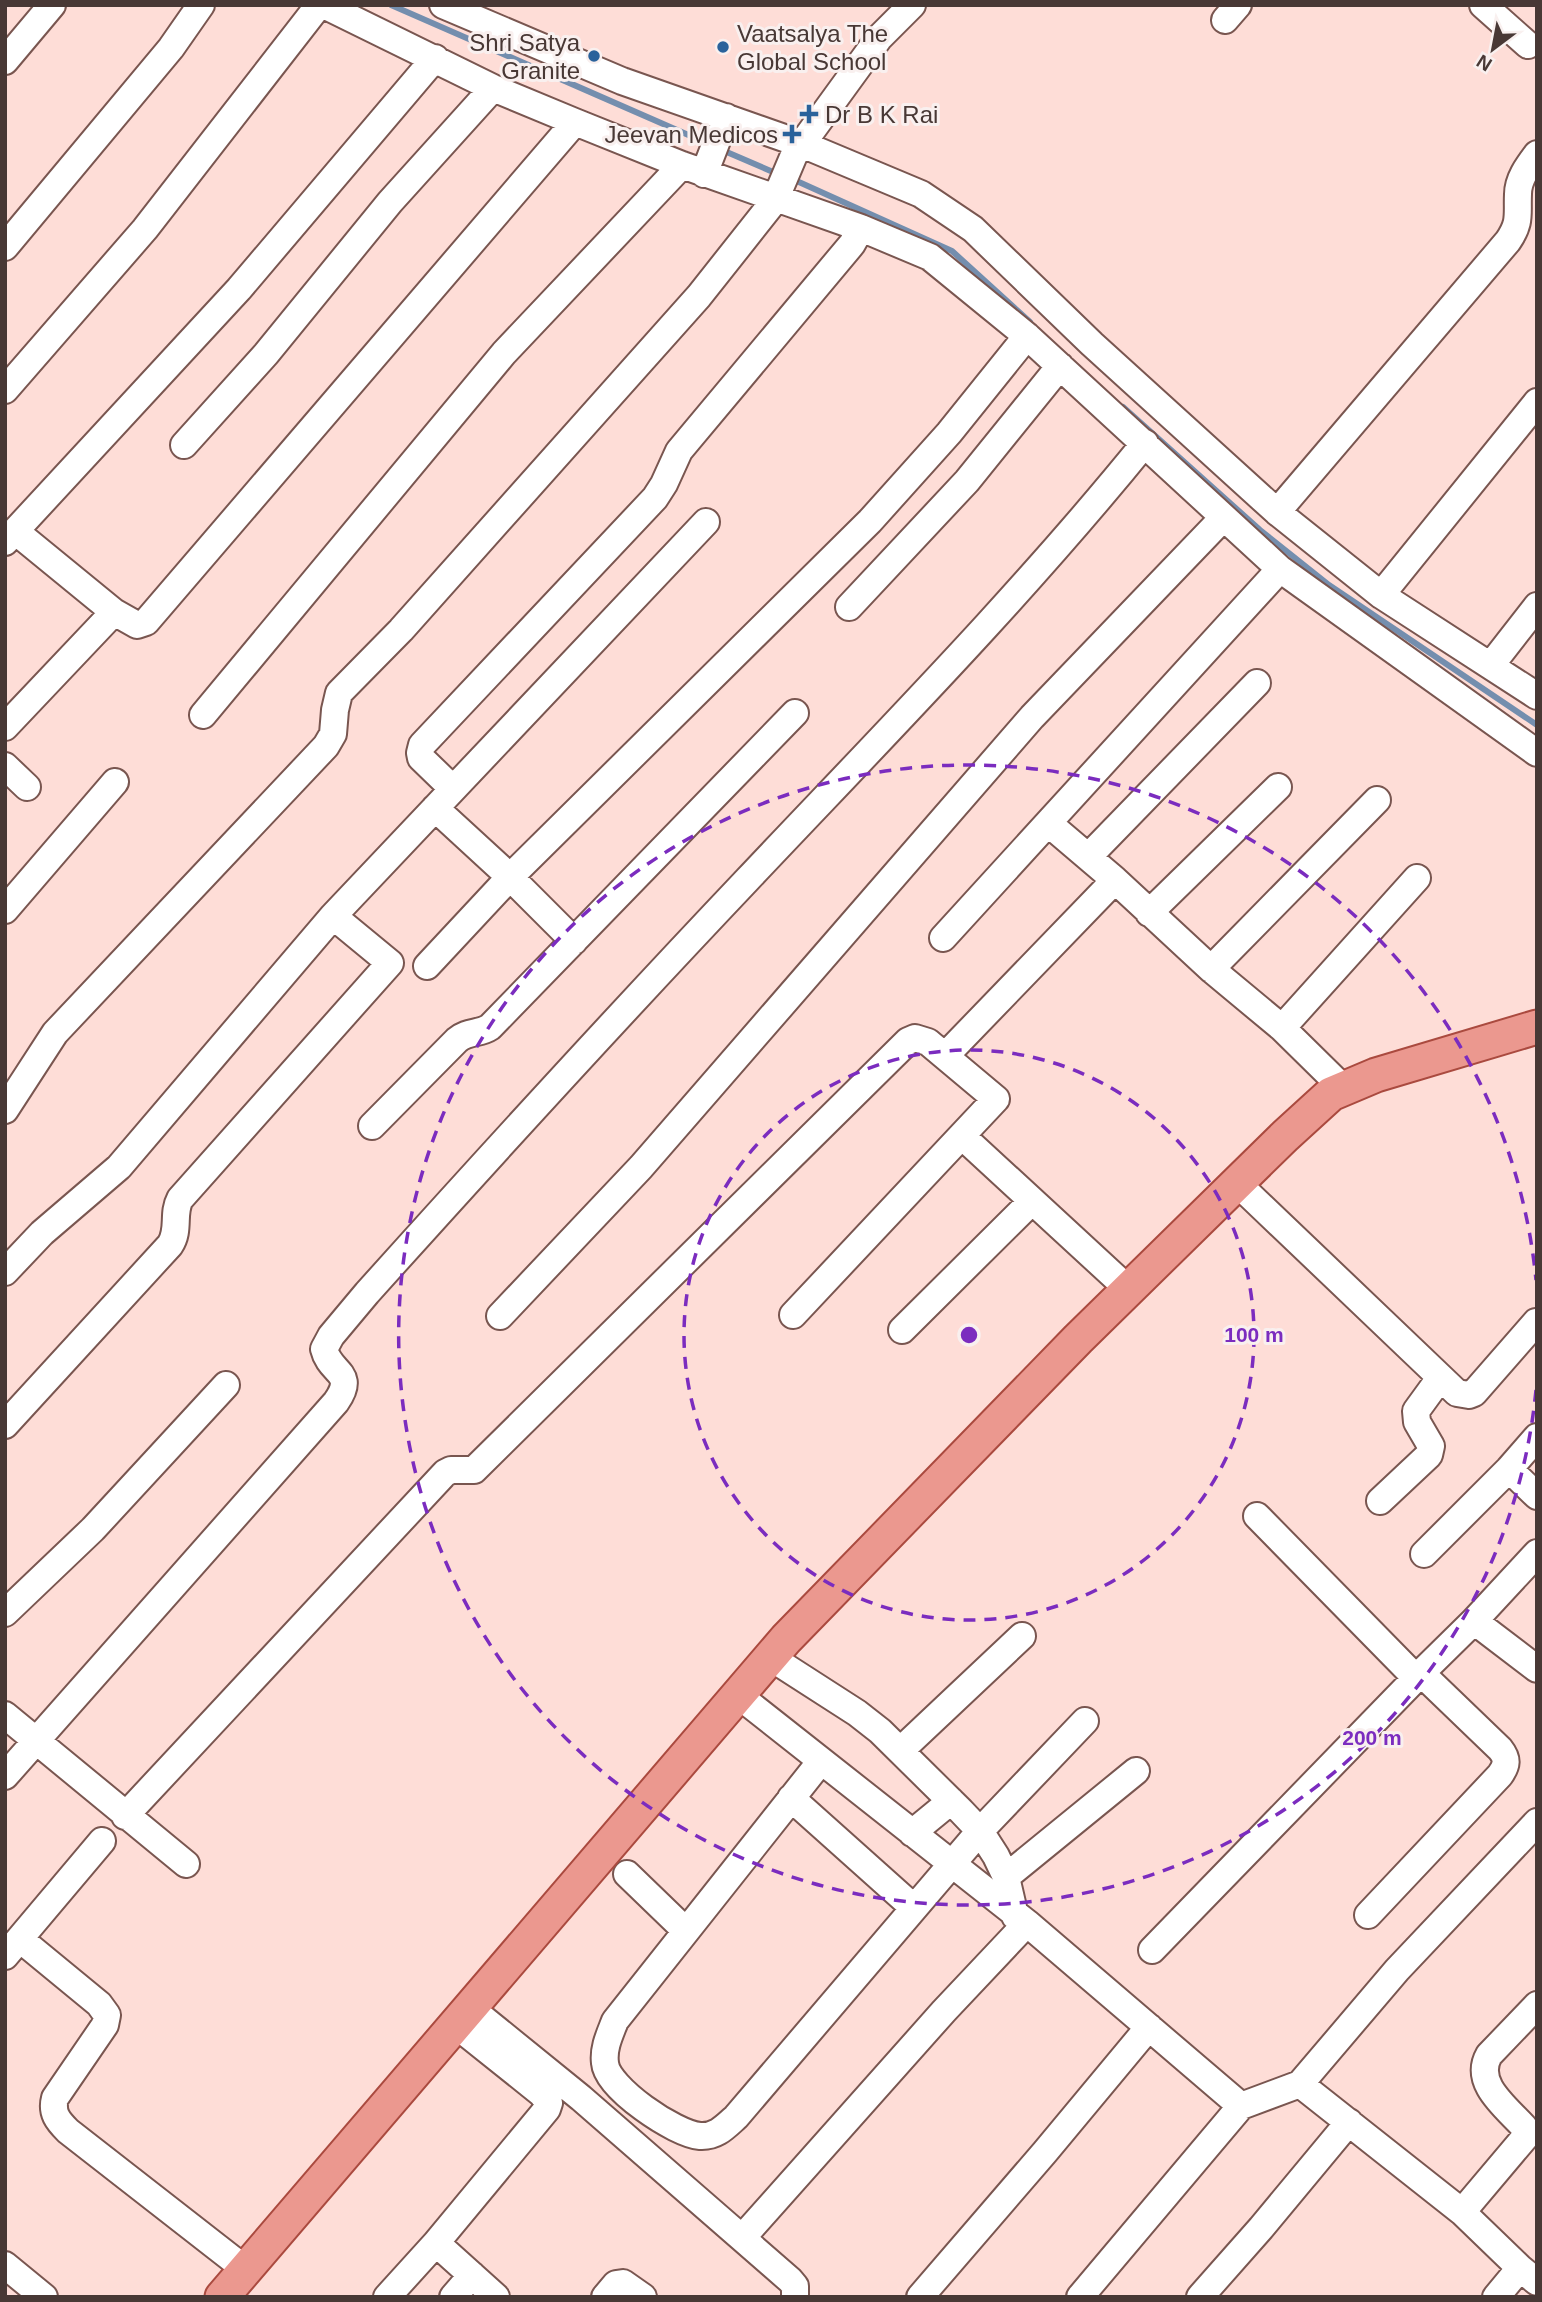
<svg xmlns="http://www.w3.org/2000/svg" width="1542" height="2302" font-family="Arial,sans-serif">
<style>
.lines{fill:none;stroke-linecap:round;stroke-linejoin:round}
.stream{stroke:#748eae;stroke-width:6}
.minor-casing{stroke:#795650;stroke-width:30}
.major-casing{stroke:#aa4a3f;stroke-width:37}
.minor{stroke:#fff;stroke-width:26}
.major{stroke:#eb988f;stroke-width:33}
.ring{fill:none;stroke:#7b2cbf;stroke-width:3.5;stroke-dasharray:12 9}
.poi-dot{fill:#2a629b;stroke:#f9f0ef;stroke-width:2.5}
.labels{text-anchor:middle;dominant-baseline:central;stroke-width:6;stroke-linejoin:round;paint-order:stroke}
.poi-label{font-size:24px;fill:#483835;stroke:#f9f0ef;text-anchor:start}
.centre{fill:#7b2cbf;stroke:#f9f0ef;stroke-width:3.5}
.ring-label{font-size:21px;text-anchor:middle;font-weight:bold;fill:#7b2cbf;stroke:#f9f0ef;stroke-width:6;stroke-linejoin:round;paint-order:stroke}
</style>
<rect width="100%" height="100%" fill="#feddd7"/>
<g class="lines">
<path class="stream" d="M391,5L709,144
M722,150L780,175
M790,178L952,251L1030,322
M1123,407L1260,530L1329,585L1537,725"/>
<g class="minor-casing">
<path id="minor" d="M324,5L493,88L575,122L682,165L861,228L930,257L1027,336L1280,569L1537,753
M443,5L622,81L804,145L921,194L973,229L1092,344L1277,512L1381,595L1537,696
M1483,5L1528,45
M1225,20L1238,5
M5,61L52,5
M704,174L726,117
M5,247L171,48L201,5
M5,390L145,229L319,5
M184,445L266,354L390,202L493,88
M1277,512L1508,241C1521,222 1517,215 1518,194C1518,179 1528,166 1537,154
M15,531L114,612L137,625L146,622L575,122
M5,542L239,289L435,58
M1381,595L1537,402
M849,607L967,481L1060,366
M1491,665L1537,606
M203,715L504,353L682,165
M5,727L114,612
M5,766L27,787
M453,789L421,758L420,753L422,745L655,498L664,484L679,451L852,244L861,228
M435,808L510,877L574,941
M1048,823L1115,880L1211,969L1282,1028L1344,1089
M1088,857L1257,683
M5,910L115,782
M1149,913L1278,787
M943,938L1280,569
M427,966L510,877L870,521L949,433L1027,336
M1211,969L1377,800
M1282,1028L1417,878
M946,1055L1115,880
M5,1110L55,1033L326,746L333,734L335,710L339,693L401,630L699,296L775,200L794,155L879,38L912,5
M372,1126L457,1040C467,1031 480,1034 490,1027L795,713
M962,1136L1128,1289
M1237,1183L1457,1393L1469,1395L1474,1393L1536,1322
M5,1272L42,1233L119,1167L333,916L706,522
M500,1316L641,1167L1032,717L1223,518
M902,1330L1032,1201
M5,1425L170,1245C180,1230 172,1214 180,1199L390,963L333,916
M1509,1469L1537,1496
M1380,1501L1429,1455L1431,1446L1417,1422L1416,1411L1440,1378
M1257,1516L1416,1678L1474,1621L1537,1553
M1424,1554L1509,1469L1537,1437
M5,1613L93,1529L226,1385
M1474,1621L1537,1669
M770,1657L857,1713L880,1731L961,1811L980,1831L996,1856L1006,1877L1015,1916
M738,1695L1027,1923L1241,2106L1300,2084L1462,2212L1520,2268L1537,2282
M5,1715L186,1864
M901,1750L1022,1636
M821,1761L615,2021C610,2034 603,2048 605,2063C607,2088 675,2134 700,2136C716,2137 725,2127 736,2117L980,1831L1085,1721
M5,1776L336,1402C357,1372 330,1374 324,1349L331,1336L367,1293C492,1154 618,1016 747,880C882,737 1021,596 1145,443
M791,1798L914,1908
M125,1816L445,1473L451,1470H474L908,1041L915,1038L928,1042L996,1099L793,1315
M912,1833L951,1801
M627,1874L686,1931
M1006,1877L1136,1771
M1368,1915L1500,1775C1507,1765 1508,1759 1500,1749L1421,1673
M20,1939L99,2004L107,2015L105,2025L55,2098C51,2113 58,2121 68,2131L245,2269
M1152,1950L1416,1678
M5,1956L102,1841
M470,2008L581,2098L790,2280L795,2286V2297
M1300,2084L1397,1970L1537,1822
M1462,2212L1527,2135L1524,2127C1506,2107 1473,2083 1489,2055L1537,2005
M742,2238L944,2011L1027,1923
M436,2243L496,2297
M5,2265L44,2297
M387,2297L436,2243L547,2109L549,2103L541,2093L456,2025
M453,2297L472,2275
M605,2297L616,2284L623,2283L643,2297
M920,2297L1045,2152L1149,2027
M1080,2297L1241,2106
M1200,2297L1261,2228L1349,2122
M1496,2297L1520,2268"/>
</g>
<g class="major-casing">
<path id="major" d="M222,2297L786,1639L1078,1339L1285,1136L1331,1094L1376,1075L1537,1027"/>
</g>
<use href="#minor" class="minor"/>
<use href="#major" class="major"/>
</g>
<g class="ring">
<circle cx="969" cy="1335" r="285"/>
<path d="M1536 1390A570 570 0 1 1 1536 1280"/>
</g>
<g class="poi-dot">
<circle cx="723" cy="47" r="7"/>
<circle cx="594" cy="56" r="7"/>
<path d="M805.5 103.5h7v7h7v7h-7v7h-7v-7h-7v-7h7z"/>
<path d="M788.5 123.5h7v7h7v7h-7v7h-7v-7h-7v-7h7z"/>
</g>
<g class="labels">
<g class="poi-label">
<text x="737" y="33">Vaatsalya The<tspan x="737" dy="28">Global School</tspan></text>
<text x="580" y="42" text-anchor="end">Shri Satya<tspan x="580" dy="28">Granite</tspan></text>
<text x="825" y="114">Dr B K Rai</text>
<text x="778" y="134" text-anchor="end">Jeevan Medicos</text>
</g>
</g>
<circle cx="969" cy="1335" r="10" class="centre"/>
<g class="ring-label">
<text x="1254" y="1342">100 m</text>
<text x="1372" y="1745">200 m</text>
</g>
<rect width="1542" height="2302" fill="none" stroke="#483835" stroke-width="14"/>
<g transform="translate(1493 49) rotate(212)" stroke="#f9f0ef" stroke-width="5" paint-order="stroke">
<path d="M0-5L12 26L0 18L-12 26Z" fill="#483835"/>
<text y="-10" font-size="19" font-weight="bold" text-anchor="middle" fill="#483835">N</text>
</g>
</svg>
